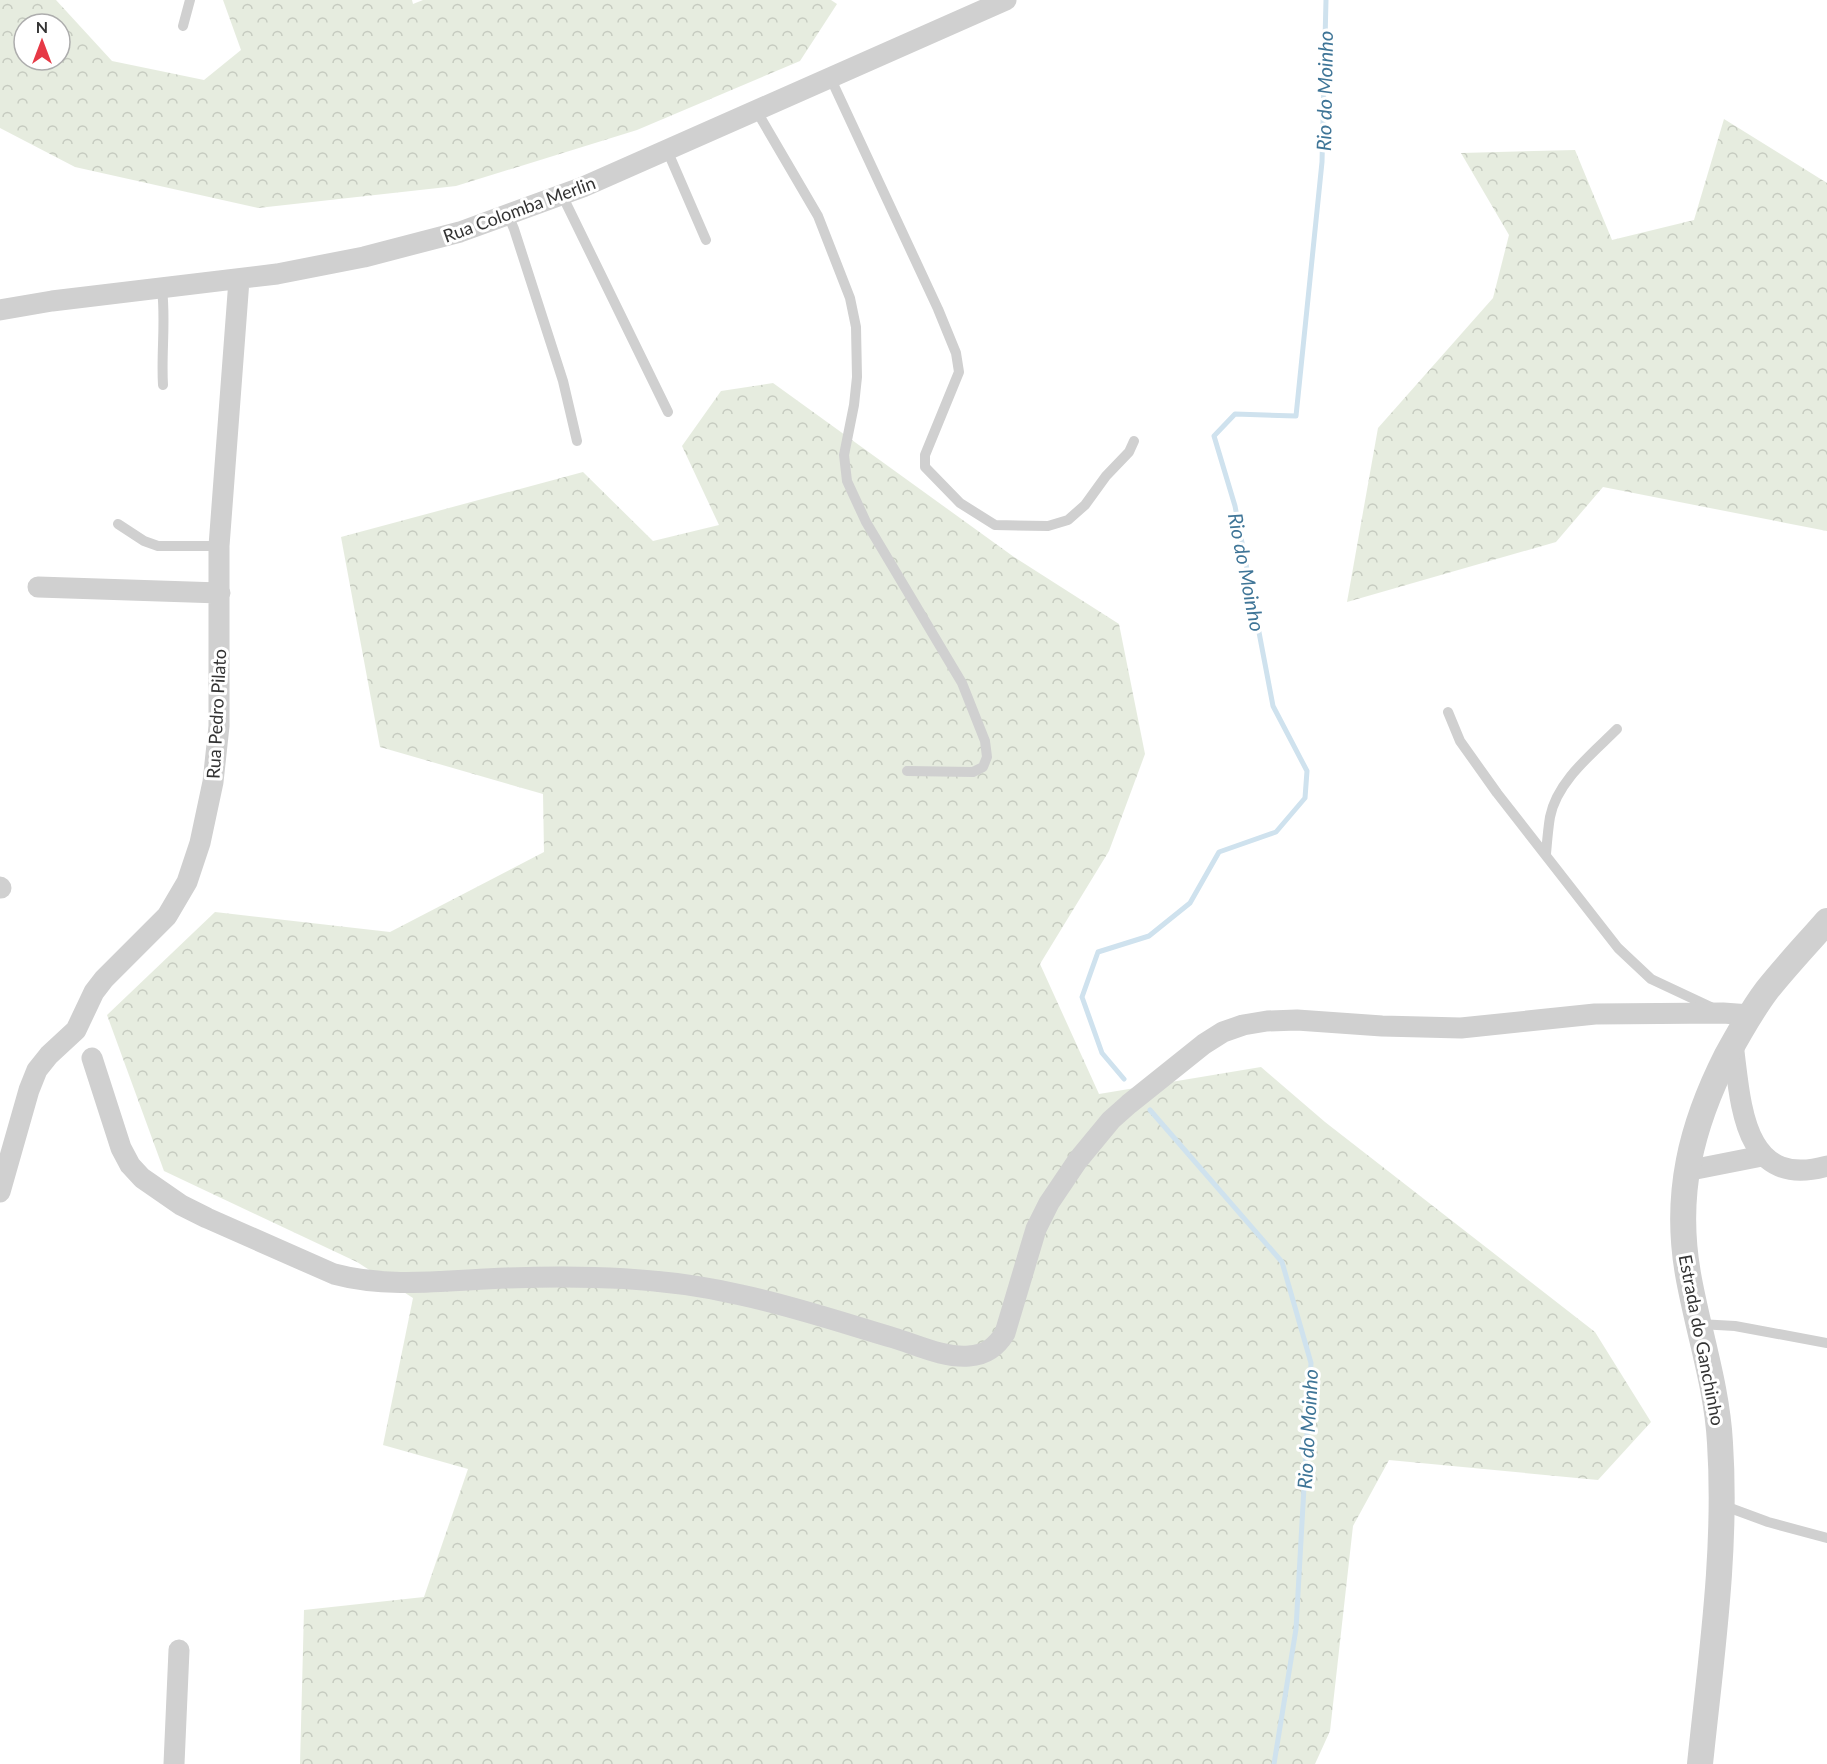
<svg xmlns="http://www.w3.org/2000/svg" width="1827" height="1764" font-family="Lato,sans-serif">
<style>
.forest{fill:url(#forest-crowns);fill-rule:evenodd}
.lines{fill:none;stroke-linecap:round;stroke-linejoin:round}
.stream{stroke:#cfe2ee;stroke-width:5}
.service{stroke:#d0d0d0;stroke-width:10}
.minor{stroke:#d0d0d0;stroke-width:21}
.tertiary{stroke:#d0d0d0;stroke-width:26}
.labels{text-anchor:middle;dominant-baseline:central;stroke-width:6;stroke-linejoin:round;paint-order:stroke}
.street-label{font-size:18px;fill:#333;stroke:#fff}
.water-label{font-size:20px;font-style:italic;fill:#3f7597;stroke:#fff}
</style>
<defs>
<pattern id="forest-crowns" width="20" height="18" patternUnits="userSpaceOnUse" patternTransform="scale(1.5)"><rect width="20" height="18" fill="#e6ecdf"/><path d="M2 6a3 3 0 1 1 6 0M12 15a3 3 0 1 1 6 0" fill="none" stroke="#c6cbc0"/></pattern>
</defs>
<rect width="100%" height="100%" fill="#fff"/>
<path class="forest" d="M0,0H56L112,61L204,80L241,50L223,0H412L413,4L423,0H831L837,4L800,61L637,130L456,186L258,208L75,167L0,128ZM24,24H60V60H24Z
M1724,119L1827,183V531L1603,487L1556,542L1347,602L1378,428L1493,298L1509,235L1461,153L1575,150L1612,240L1694,220Z
M773,383L1014,557L1119,624L1145,754L1109,851L1040,964L1099,1094L1261,1067L1325,1122L1595,1332L1651,1422L1598,1480L1389,1460L1353,1526L1330,1731L1315,1764H300L304,1610L424,1597L468,1469L383,1445L413,1298L357,1262L164,1171L107,1015L215,912L390,932L544,852L543,794L380,747L341,537L583,472L653,541L719,525L682,446L721,391Z"/>
<g class="lines">
<path class="stream" d="M1124,1079L1102,1053L1082,997L1098,952L1149,936L1190,903L1219,852L1276,832L1305,798L1307,771L1273,706L1235,506L1214,436L1235,414L1296,416L1322,162L1326,0
M1150,1110L1282,1262L1311,1363L1296,1629L1274,1764"/>
<path class="service" d="M183,26L190,0
M830,77L938,309L956,353L959,372L925,455V467L960,503L995,525L1048,526L1068,520L1085,505L1106,476L1129,452L1134,441
M756,110L818,216L850,298L856,327L857,377L854,405L844,455L847,481L866,522L962,683L985,741L987,757L983,767L973,772L907,771
M667,150L706,240
M562,195L668,412
M508,215L514,229L563,381L577,441
M162,289C166,321 161,353 163,385
M118,524L144,541L158,546H219
M1448,712L1460,741L1497,793L1618,948L1651,979L1715,1009
M1546,854C1547,842 1548,829 1550,817C1557,781 1593,753 1617,729
M1699,1324L1735,1326L1827,1343
M1722,1505L1768,1522L1827,1538"/>
<path class="minor" d="M0,310L52,301L277,274L364,257L460,232L583,187L1006,0
M38,587L220,593
M0,887L1,888
M1733,1044C1741,1103 1742,1190 1827,1166
M92,1058L121,1148L130,1165L142,1178L181,1205L207,1218L334,1274C389,1289 450,1280 506,1278C585,1275 664,1277 741,1295C793,1306 843,1323 894,1338C917,1345 944,1358 969,1356C986,1355 996,1347 1005,1333L1036,1229L1049,1203L1078,1160L1111,1120L1129,1104L1204,1044L1223,1032L1243,1025L1267,1021L1297,1020L1382,1026L1461,1028L1595,1014L1723,1013L1750,1015
M1686,1171L1762,1156
M0,1192L29,1090L37,1070L49,1055L76,1030L94,992L104,979L167,916L187,882L200,843L213,782L219,726V546L239,280
M174,1764L179,1650"/>
<path class="tertiary" d="M1700,1764C1711,1658 1727,1550 1720,1443C1717,1386 1698,1331 1688,1274C1674,1194 1691,1126 1727,1055C1739,1033 1752,1010 1767,990C1786,966 1807,944 1827,921"/>
</g>
<g class="labels">
<g class="street-label">
<text transform="translate(519 209) rotate(-20)">Rua Colomba Merlin</text>
<text transform="translate(216 714) rotate(-87)">Rua Pedro Pilato</text>
<text transform="translate(1702 1340) rotate(79)">Estrada do Ganchinho</text>
</g>
<g class="water-label">
<text transform="translate(1324 91) rotate(-89)">Rio do Moinho</text>
<text transform="translate(1247 572) rotate(79)">Rio do Moinho</text>
<text transform="translate(1307 1429) rotate(-87)">Rio do Moinho</text>
</g>
</g>
<g transform="translate(42 42)"><circle r="28" fill="#ffffff" stroke="#adadad" stroke-width="1.5"/>
<path d="M0-4.5L10 22L0 15L-10 22Z" fill="#e63946"/>
<text y="-9" font-size="16" font-weight="bold" text-anchor="middle" fill="#333333">N</text>
</g>
</svg>
